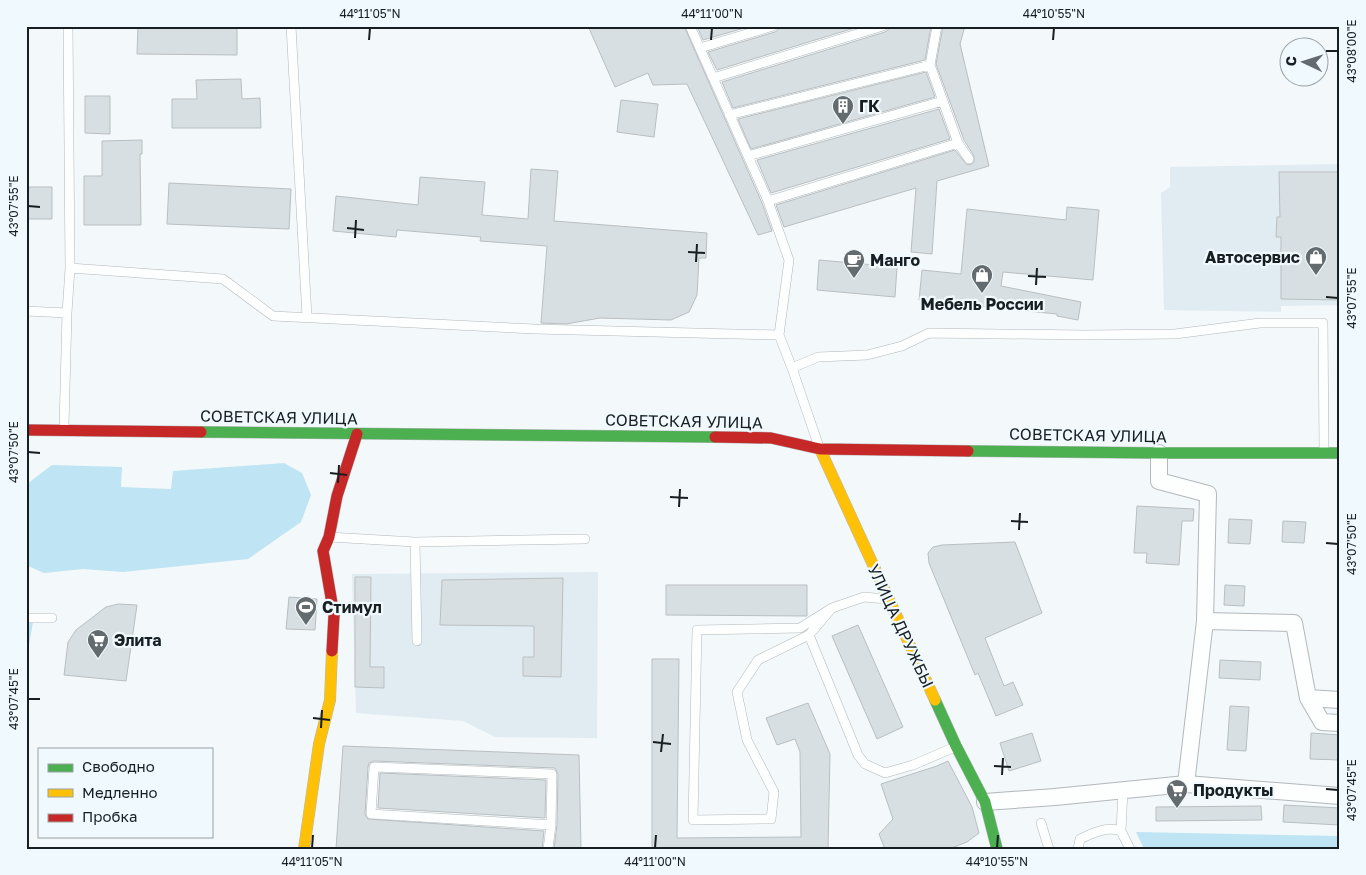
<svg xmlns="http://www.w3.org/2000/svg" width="1366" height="875" font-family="'Golos Text',sans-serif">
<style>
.built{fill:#e1ecf2}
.green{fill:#bfe4f3}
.building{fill:#d8dfe2;stroke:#b9bfc1}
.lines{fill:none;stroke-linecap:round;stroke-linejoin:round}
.lane-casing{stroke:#b2b8bb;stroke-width:10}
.street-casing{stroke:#b2b8bb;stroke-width:18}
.fast-casing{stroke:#b2b8bb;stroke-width:12}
.slow-casing{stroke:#b2b8bb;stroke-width:12}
.jam-casing{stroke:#b2b8bb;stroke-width:12}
.lane{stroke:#fdfefe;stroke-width:9}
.street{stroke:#fdfefe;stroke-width:16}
.fast{stroke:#4caf50;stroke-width:11}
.slow{stroke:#ffc107;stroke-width:11}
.jam{stroke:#c62828;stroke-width:11}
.ticks{fill:none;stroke:#171f22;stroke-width:2}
.labels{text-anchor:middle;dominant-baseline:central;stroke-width:4.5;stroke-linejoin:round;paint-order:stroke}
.poi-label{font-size:16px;font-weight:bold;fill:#171f22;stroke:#f0f9fd;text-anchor:start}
.street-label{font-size:16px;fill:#171f22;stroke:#f0f9fd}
.neatline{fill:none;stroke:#171f22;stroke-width:2}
.ticks-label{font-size:12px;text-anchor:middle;fill:#171f22}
</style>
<rect width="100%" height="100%" fill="#f3f8fa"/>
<path class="built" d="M1340,164V305L1281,306V312L1164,310L1161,193L1170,187V167Z
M598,572L597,738L495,737L463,721L356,713L352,574Z"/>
<path class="green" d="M284,463L302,473L311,495L301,522L248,559L123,572L83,569L44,573L26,565V486L27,484L52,465L122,467L121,487L171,489L173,471Z
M26,622H33L26,662Z
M1136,832L1340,836V849H1144Z"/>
<path class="building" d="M138,26H237V55L137,54Z
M588,26H684L762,203L772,231L758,235L687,84L653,85L648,73L615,87Z
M697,26H751L703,40Z
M779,26H861L717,70L708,52L775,32L778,30Z
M889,26H931L925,60L733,108L722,82L885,32L888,30Z
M943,26H965L960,44L989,166L937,181L932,254L911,252L916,188L784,227L776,205L955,150L966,164L970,165L974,162V156L964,140L936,64Z
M926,72L935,97L751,149L738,119Z
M241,79L242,99L260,98L261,128H172V99H197L196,80Z
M85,96H110V134L85,133Z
M621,100L658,104L654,137L617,132Z
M939,109L950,139L771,193L757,160Z
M142,140V154H140L141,225H84V176H102V141Z
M531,169L558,171L554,221L707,233L706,258H699L697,295L689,312L671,320L600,318L566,324L541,323L547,246L480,241L481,237L397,230L396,237L333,231L336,196L418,205L420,177L485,182L482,215L528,219Z
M1279,172H1340V300L1281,299V237H1276L1277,217H1280Z
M169,183L291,189L289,229L167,224Z
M26,187H52V219H26Z
M1067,207L1099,210L1093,280L1003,272L1001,286L1081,302L1078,320L1057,316V314L919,300L922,270L961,274L967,209L1066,220Z
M819,260L897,267L895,297L817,290Z
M1137,506L1194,509L1193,521H1182L1179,565L1146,563L1147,553H1134Z
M1229,519L1252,520L1250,544L1228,543Z
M1283,521L1306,522L1304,543L1282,542Z
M1015,542L1042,613L985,638L1004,686L1013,682L1023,705L996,716L978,673L975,675L929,563L928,553L933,547L942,545Z
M355,577H371L370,667H384V688L355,687Z
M563,578L561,677L523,676V657H534V626L440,625L442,580Z
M666,585H807V616L666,615Z
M1225,585L1245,586L1244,606L1224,605Z
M289,597L317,599L315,630L286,629Z
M118,604L137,605L126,681L64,675L68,642L76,630L106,607Z
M858,625L903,727L877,739L832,636Z
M652,659H679L677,838L801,837L800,752L795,739L777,745L766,718L808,703L830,754L828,849H652Z
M1220,660L1261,662L1260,680L1219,678Z
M1230,706L1249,707L1246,751L1227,750Z
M1032,733L1041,761L1009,771L1000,743Z
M1311,733L1340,735V760L1310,759Z
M343,746L579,755L581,849H554L557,825L558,774L555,768L374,761L369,763L368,767L365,814L368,819L544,831L542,849H336Z
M948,761L972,807L979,833L967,842L949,849H885L879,834L893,819L881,784L937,766Z
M380,773L546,780L545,818L378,808Z
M1284,805L1340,808V825L1283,822Z
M1261,806L1262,820L1156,821V807Z"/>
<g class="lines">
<g class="lane-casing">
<path id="lane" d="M68,26L70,268
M291,26L307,317
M690,26L768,201L789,260L779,335
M937,26L930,65L958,143L969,159
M700,48L773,26
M713,78L883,26
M729,115L930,65
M748,156L943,101
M768,201L958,143
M26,311L67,313
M792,368L818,357L867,355L902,346L929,333L1084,335L1175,334L1260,323H1323L1324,450
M64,427L67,313L70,268L223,279L273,316L535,329L779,335L792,368L818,444
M329,537L415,542L585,539
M415,542L417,641
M832,608L809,635L758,660L737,692L747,740L774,792L771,819L693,820L697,630L800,628L832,608L864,597L886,599
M26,618H52
M809,635L858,755L865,764L885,773L913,765L955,747
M1123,790L1121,831L1130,849
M1041,823L1049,849
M548,849L551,825L552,774L374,767L371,814L551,825
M1078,849L1080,839C1093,833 1107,826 1121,831"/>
</g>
<g class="street-casing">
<path id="street" d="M1159,453V481L1208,494L1205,621L1186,784
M1205,621L1294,623L1308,698L1340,700
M1308,698L1322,722L1340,723
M985,802L1055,797L1186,784L1340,796"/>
</g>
<g class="fast-casing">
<path id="fast" d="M201,432L715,437
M968,451L1159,453H1340
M935,700L956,746L985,802L997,849"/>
</g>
<g class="slow-casing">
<path id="slow" d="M820,449L935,700
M304,849L319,744L330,700L332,651"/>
</g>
<g class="jam-casing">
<path id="jam" d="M26,430L201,432
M715,437L771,438L820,449L968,451
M332,651L334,615L323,551L329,537L337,496L357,434"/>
</g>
<use href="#lane" class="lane"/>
<use href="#street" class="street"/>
<use href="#fast" class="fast"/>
<use href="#slow" class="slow"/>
<use href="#jam" class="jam"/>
</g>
<path class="ticks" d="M369,40L370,28M711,40L712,28M1053,40L1054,28M1326,51H1338M28,206L40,207M347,228L364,230M355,238L356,220M688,252L705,253M696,262L697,244M1028,276L1046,277M1036,285L1037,268M1326,297L1338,298M28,452L40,453M330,473L347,475M338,483L339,465M670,497L688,498M679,507L680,489M1011,521L1028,522M1019,530L1020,513M1326,543L1338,544M28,699H40M313,718L330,720M321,728L322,710M653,742L671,744M661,752L663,734M994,766L1011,767M1002,775L1003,758M1326,789L1338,790M312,848L313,835M655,848L656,835M997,848L998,835"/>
<defs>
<g id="building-pin" transform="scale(1.125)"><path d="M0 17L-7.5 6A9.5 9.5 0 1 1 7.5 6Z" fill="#646b6e" stroke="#f0f9fd"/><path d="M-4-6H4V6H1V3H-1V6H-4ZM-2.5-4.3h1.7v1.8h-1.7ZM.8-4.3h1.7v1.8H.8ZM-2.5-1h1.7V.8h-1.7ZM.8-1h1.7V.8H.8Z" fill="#fff"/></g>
<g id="shop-pin" transform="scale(1.125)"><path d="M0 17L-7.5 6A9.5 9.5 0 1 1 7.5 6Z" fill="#646b6e" stroke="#f0f9fd"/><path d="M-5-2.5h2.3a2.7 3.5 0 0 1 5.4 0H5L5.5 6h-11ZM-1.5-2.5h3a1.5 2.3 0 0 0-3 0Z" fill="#fff"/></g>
<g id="cafe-pin" transform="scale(1.125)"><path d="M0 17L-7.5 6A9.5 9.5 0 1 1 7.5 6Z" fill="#646b6e" stroke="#f0f9fd"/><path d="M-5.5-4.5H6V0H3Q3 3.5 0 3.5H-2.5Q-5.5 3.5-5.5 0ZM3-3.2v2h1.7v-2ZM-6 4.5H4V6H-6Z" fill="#fff"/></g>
<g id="stadium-pin" transform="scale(1.125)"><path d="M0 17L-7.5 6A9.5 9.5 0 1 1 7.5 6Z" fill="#646b6e" stroke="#f0f9fd"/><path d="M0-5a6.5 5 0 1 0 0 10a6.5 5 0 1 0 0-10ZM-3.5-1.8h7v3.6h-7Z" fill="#fff"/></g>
<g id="supermarket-pin" transform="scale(1.125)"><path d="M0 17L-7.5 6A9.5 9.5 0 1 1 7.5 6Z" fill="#646b6e" stroke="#f0f9fd"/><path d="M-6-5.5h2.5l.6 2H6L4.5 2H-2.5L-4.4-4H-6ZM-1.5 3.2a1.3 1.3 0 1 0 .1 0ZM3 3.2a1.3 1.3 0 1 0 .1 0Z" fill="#fff"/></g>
</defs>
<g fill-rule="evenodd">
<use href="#building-pin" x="843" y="106"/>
<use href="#shop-pin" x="1316" y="257"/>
<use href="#cafe-pin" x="854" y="260"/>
<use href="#shop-pin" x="982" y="275"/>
<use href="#stadium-pin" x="306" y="607"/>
<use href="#supermarket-pin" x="98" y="640"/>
<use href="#supermarket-pin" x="1177" y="790"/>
</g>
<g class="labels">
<g class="poi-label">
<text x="859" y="106">ГК</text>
<text x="1300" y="257" text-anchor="end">Автосервис</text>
<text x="870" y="260">Манго</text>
<text x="982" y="304" text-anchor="middle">Мебель России</text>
<text x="322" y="607">Стимул</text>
<text x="114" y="640">Элита</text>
<text x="1193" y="790">Продукты</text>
</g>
<g class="street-label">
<text transform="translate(279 417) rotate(1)">СОВЕТСКАЯ УЛИЦА</text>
<text transform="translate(684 421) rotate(1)">СОВЕТСКАЯ УЛИЦА</text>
<text transform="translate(1088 435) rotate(1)">СОВЕТСКАЯ УЛИЦА</text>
<text transform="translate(901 626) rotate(65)">УЛИЦА ДРУЖБЫ</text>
</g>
</g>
<rect width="1366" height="875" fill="none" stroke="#f0f9fd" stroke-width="55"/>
<rect x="38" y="748" width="175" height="90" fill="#f0f9fd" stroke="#99a2a5"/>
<rect x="48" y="764" width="25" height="8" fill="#4caf50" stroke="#99a2a5"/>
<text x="82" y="772" font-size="15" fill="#171f22">Свободно</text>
<rect x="48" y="789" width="25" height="8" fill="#ffc107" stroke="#99a2a5"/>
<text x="82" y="798" font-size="15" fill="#171f22">Медленно</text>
<rect x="48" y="814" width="25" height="8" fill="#c62828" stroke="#99a2a5"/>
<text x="82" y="822" font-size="15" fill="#171f22">Пробка</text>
<g transform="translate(1304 62) rotate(274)"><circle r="24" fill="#f0f9fd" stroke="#99a2a5"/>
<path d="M0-4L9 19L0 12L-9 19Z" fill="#646b6e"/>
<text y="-8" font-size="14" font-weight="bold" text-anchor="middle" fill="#171f22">С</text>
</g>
<rect x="28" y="28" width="1310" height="820" class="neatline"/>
<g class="ticks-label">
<text x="370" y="18">44°11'05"N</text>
<text x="712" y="18">44°11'00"N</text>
<text x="1054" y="18">44°10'55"N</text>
<text transform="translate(1352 51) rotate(-90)" y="4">43°08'00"E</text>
<text transform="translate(14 206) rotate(-90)" y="4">43°07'55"E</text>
<text transform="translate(1352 298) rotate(-90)" y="4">43°07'55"E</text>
<text transform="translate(14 452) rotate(-90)" y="4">43°07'50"E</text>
<text transform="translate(1352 544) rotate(-90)" y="4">43°07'50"E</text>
<text transform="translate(14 699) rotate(-90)" y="4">43°07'45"E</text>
<text transform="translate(1352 790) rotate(-90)" y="4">43°07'45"E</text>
<text x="312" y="866">44°11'05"N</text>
<text x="655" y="866">44°11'00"N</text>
<text x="997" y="866">44°10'55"N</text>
</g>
</svg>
